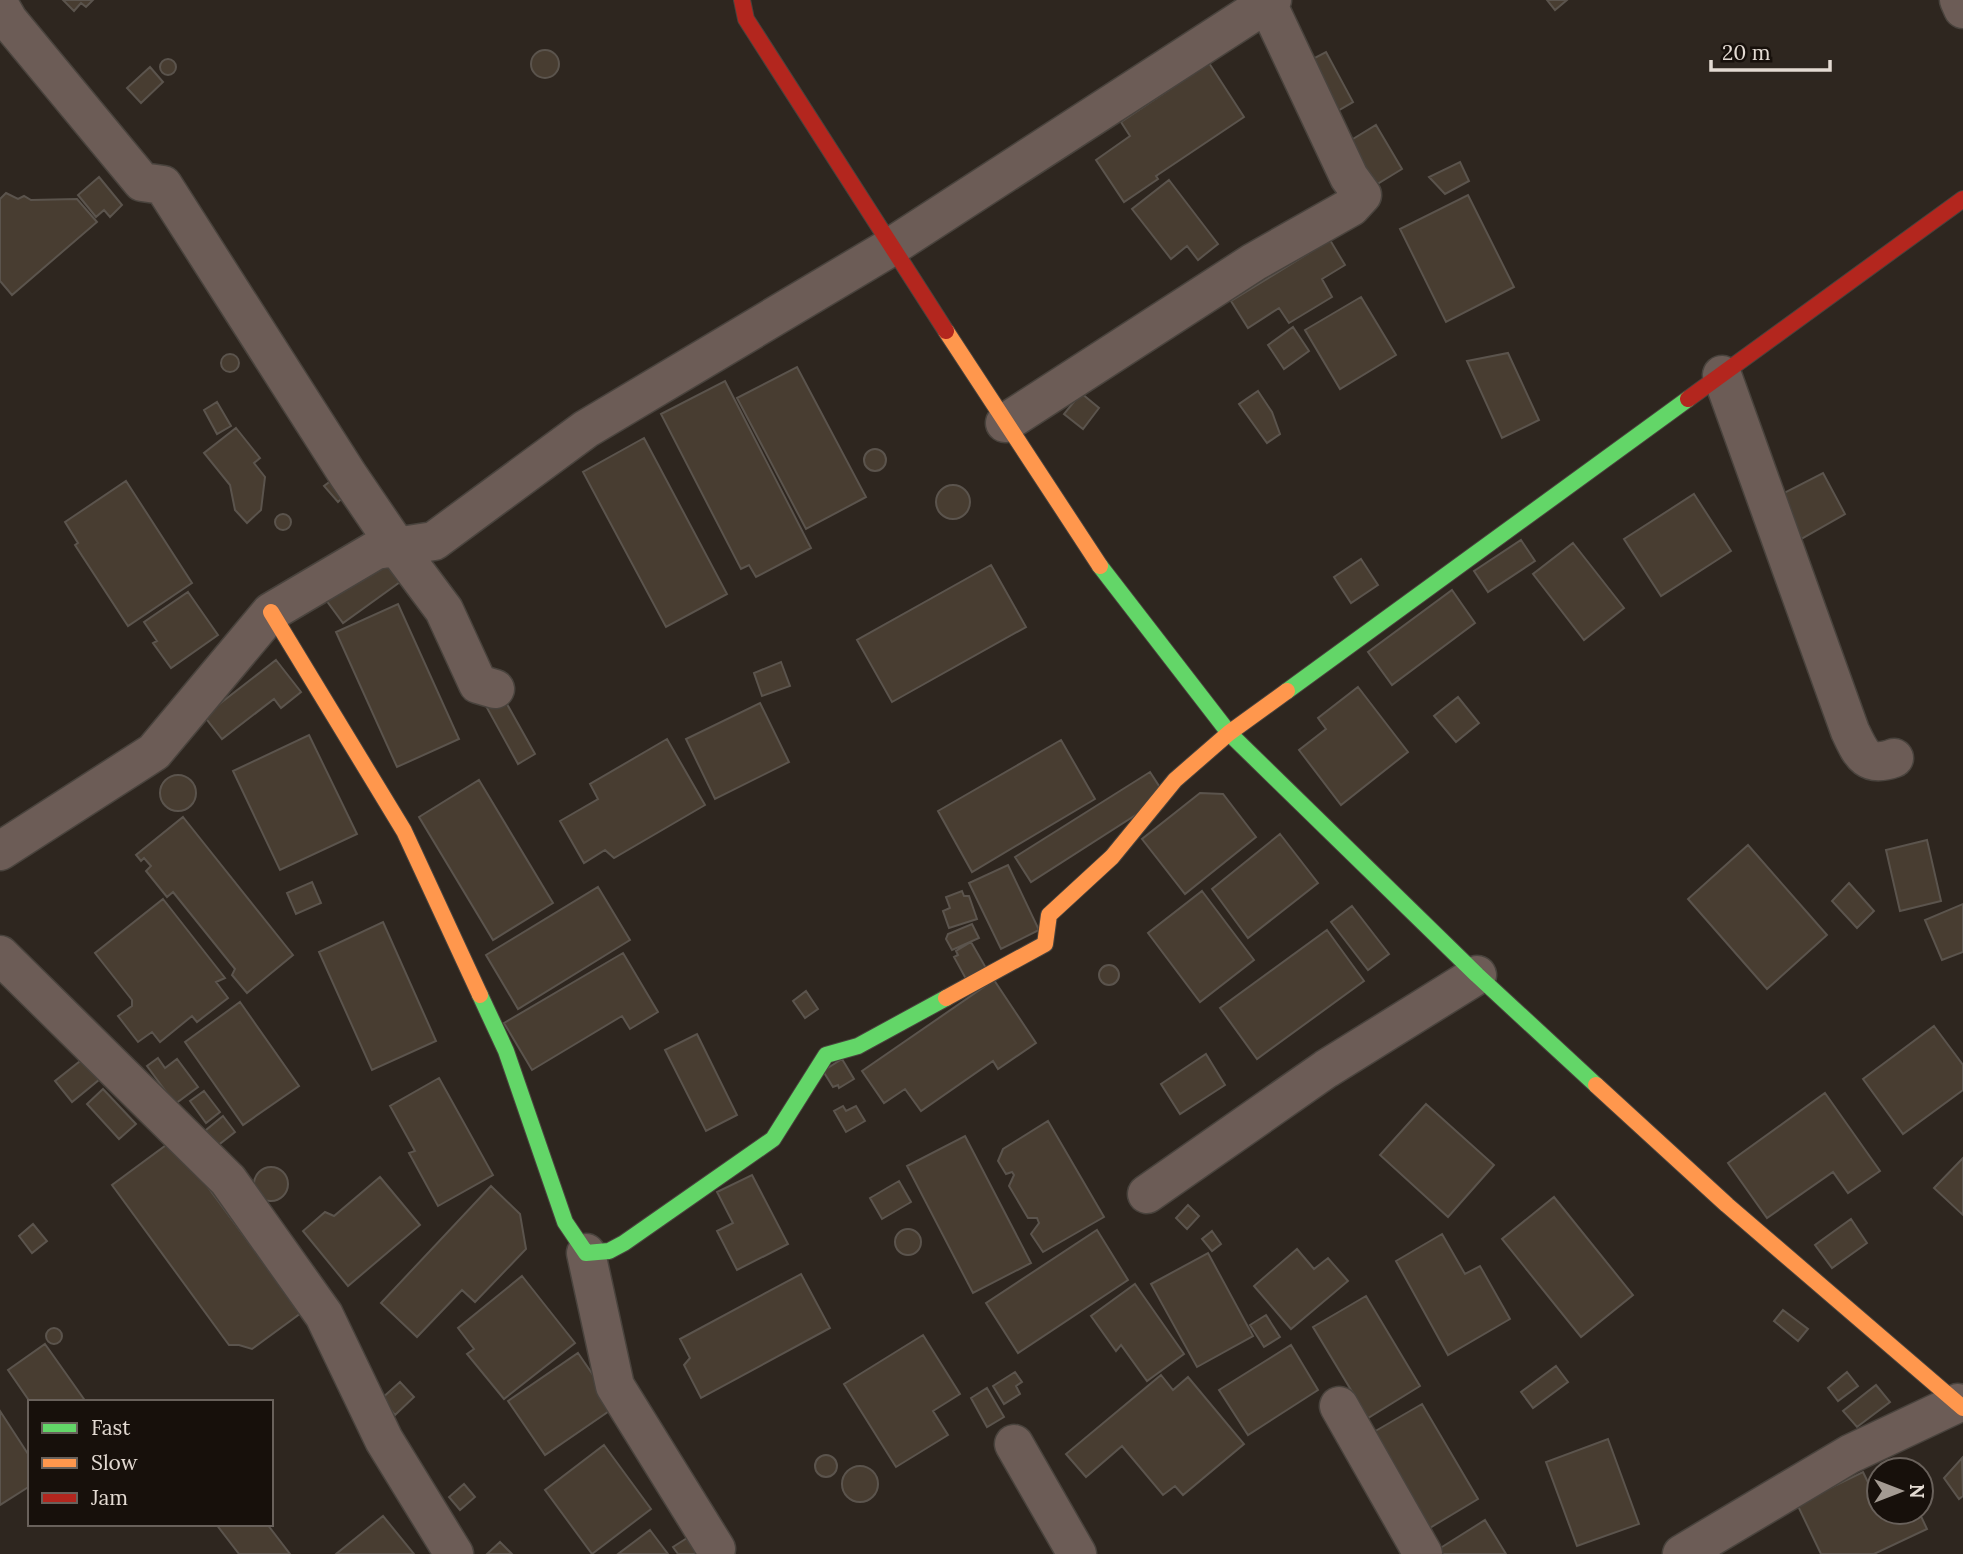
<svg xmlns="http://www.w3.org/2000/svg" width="1963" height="1554" font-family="Lora,serif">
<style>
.building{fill:#483d31;stroke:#5b544d;stroke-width:2}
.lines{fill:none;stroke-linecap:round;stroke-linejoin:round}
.street-casing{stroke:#49433d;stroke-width:41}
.fast-casing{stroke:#49433d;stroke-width:18}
.slow-casing{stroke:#49433d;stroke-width:18}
.jam-casing{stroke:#49433d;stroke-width:18}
.street{stroke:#6c5c56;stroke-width:38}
.fast{stroke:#63d668;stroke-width:16}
.slow{stroke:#ff974d;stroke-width:16}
.jam{stroke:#b3261e;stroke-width:16}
</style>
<rect width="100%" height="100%" fill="#2e261f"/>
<path class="building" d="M63,0H93L86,7L81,3L74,11Z
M1547,0H1567L1555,10Z
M531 64a14 14 0 1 1 28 0a14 14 0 1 1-28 0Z
M1326,52L1353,102L1334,113L1307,62Z
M160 67a8 8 0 1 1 16 0a8 8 0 1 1-16 0Z
M1209,63L1244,117L1156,176L1158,179L1124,202L1096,160L1130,136L1121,122Z
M150,67L163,82L141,103L127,88Z
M1376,125L1402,169L1374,186L1348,142Z
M1460,162L1469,181L1445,194L1429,177Z
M99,177L122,205L110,217L104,210L96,217L78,195Z
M1169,180L1218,244L1198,260L1187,246L1171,259L1132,209Z
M6,193L18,199L24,196L31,200L77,199L97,222L12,295L0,281V199Z
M1468,195L1514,287L1446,322L1400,229Z
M1330,240L1345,265L1322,279L1332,297L1289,323L1279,308L1248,328L1231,301Z
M1361,297L1396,355L1340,389L1305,330Z
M1293,327L1309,351L1284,369L1268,345Z
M1508,353L1539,420L1502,438L1467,361Z
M221 363a9 9 0 1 1 18 0a9 9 0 1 1-18 0Z
M797,367L866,497L806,529L737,398Z
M725,381L811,548L756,577L749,565L741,569L661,414Z
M1258,391L1272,412L1280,434L1267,443L1239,404Z
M1081,393L1099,408L1083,429L1064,414Z
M217,402L231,426L217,434L204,410Z
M236,428L260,458L254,463L265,477L261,510L247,523L235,510L230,485L204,453Z
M644,438L727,594L666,627L583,472Z
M864 460a11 11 0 1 1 22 0a11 11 0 1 1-22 0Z
M1823,473L1845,514L1801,539L1778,496Z
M336,477L349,492L338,502L324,486Z
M126,481L192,583L128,626L75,545L78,543L65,522Z
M936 502a17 17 0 1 1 34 0a17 17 0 1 1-34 0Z
M1694,494L1731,551L1661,596L1624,539Z
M275 522a8 8 0 1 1 16 0a8 8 0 1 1-16 0Z
M1521,540L1535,561L1488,592L1474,571Z
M1573,543L1624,608L1584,640L1533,574Z
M383,559L400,582L343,623L326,600Z
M1361,559L1378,585L1351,603L1334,577Z
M991,565L1026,627L892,702L857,640Z
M1452,590L1475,623L1392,685L1368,652Z
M188,592L218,635L171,668L153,643L157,641L144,622Z
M398,604L459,739L397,767L336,632Z
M276,660L301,692L281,708L274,699L222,739L204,716Z
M781,662L790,686L762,696L754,673Z
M1358,687L1408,752L1341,805L1299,750L1326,729L1318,718Z
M503,697L535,754L518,764L486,706Z
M1458,697L1479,723L1456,742L1434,716Z
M760,703L789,762L715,799L686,739Z
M309,735L357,834L280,870L233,771Z
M667,739L705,805L614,858L605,850L584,863L560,821L598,799L590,784Z
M1061,740L1095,799L972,872L938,811Z
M1150,772L1161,789L1145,809L1031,882L1015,857Z
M160 793a18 18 0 1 1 36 0a18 18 0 1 1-36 0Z
M479,780L553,903L493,940L419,817Z
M1200,793L1223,794L1256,837L1185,894L1142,839Z
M183,817L293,955L247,993L232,975L235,969L173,892L167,897L146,871L151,866L144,858L141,861L136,855Z
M1280,834L1318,883L1248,938L1212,889Z
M1927,840L1941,901L1900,911L1886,850Z
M1748,845L1827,935L1767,989L1688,899Z
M1008,865L1039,930L1001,949L969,883Z
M312,882L321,903L296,914L287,893Z
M1849,883L1874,911L1857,928L1832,901Z
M598,887L630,940L518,1009L486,955Z
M962,891L964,896H969L977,919L949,928L943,911L950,908L946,897Z
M1202,891L1254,960L1200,1002L1148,933Z
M163,899L225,978L216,982L228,998L197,1022L192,1016L160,1042L152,1032L138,1042L118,1016L132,1006V1000L95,953Z
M1963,904V952L1942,960L1925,920Z
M1352,906L1389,954L1368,970L1331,922Z
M383,922L436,1041L372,1070L319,952Z
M972,924L979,938L952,950L946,939L948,934Z
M1327,930L1364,981L1257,1059L1220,1008Z
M971,942L986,968L966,979L954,957L958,955L956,951Z
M623,953L658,1012L630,1029L622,1016L532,1070L504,1023Z
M1099 975a10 10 0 1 1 20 0a10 10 0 1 1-20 0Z
M994,980L1036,1043L998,1069L993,1061L921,1111L905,1089L884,1103L862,1071Z
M806,991L818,1009L805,1018L793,1001Z
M240,1002L299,1086L243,1125L185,1042Z
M1934,1026L1963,1065V1090L1903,1134L1863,1079Z
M697,1034L737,1115L706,1131L665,1050Z
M1206,1054L1225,1085L1180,1114L1161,1084Z
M84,1058L100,1079L72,1102L55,1081Z
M158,1058L165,1068L177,1059L198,1087L175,1104L147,1066Z
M842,1059L854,1079L839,1088L838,1085L833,1087L823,1071Z
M439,1078L493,1175L438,1206L409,1153L415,1151L390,1106Z
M103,1089L136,1124L119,1139L87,1104Z
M204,1091L220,1112L206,1123L190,1101Z
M1825,1093L1880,1171L1848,1193L1833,1172L1767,1218L1728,1163Z
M1426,1104L1494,1165L1448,1217L1380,1155Z
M843,1106L846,1111L856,1106L865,1121L846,1132L834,1111Z
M223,1116L235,1132L212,1150L200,1135Z
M1048,1121L1104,1217L1043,1252L1031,1234L1039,1223L1037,1218H1028L1009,1186L1014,1175L1012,1172L1006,1174L998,1161L1003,1149Z
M965,1136L1031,1263L973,1293L907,1166Z
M173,1140L301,1313L252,1349L239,1345H229L112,1185Z
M1963,1158V1215L1934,1188Z
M254 1184a17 17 0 1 1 34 0a17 17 0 1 1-34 0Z
M752,1175L788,1244L737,1270L717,1231L733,1223L717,1192Z
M380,1177L420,1225L348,1286L303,1231L325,1212L334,1216Z
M899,1181L911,1202L882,1219L870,1198Z
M491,1186L520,1214L526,1249L475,1302L462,1290L417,1337L381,1303Z
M1554,1197L1633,1295L1581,1337L1502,1239Z
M1188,1205L1199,1216L1187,1229L1176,1218Z
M1851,1219L1867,1243L1832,1268L1815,1245Z
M33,1224L47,1241L32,1253L19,1236Z
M895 1242a13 13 0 1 1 26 0a13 13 0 1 1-26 0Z
M1097,1230L1128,1280L1018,1353L986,1303Z
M1212,1231L1221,1244L1212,1251L1202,1239Z
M1442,1234L1465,1274L1480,1266L1510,1319L1448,1355L1396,1261Z
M1297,1249L1314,1269L1328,1258L1348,1281L1291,1329L1254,1286Z
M1208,1253L1253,1336L1197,1367L1151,1284Z
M801,1274L830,1328L701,1398L684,1365L690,1358L680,1339Z
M522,1276L575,1343L504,1399L467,1354L474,1349L458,1328Z
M1135,1284L1184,1354L1147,1381L1121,1345L1116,1351L1091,1316Z
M1366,1296L1420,1386L1368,1418L1313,1327Z
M1783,1310L1808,1329L1798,1341L1774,1321Z
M1266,1315L1280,1337L1264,1347L1250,1325Z
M46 1336a8 8 0 1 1 16 0a8 8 0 1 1-16 0Z
M923,1335L960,1394L933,1411L948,1435L896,1467L844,1384Z
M45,1344L86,1402H30L8,1370Z
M1291,1345L1318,1390L1248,1435L1219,1390Z
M578,1353L615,1407L545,1455L508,1401Z
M1556,1366L1568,1382L1533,1408L1521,1392Z
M1015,1372L1022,1382L1016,1386L1020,1394L1004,1404L993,1386Z
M1847,1372L1858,1386L1838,1401L1828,1388Z
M1161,1375L1173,1390L1188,1377L1244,1444L1183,1495L1175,1486L1163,1495L1122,1446L1086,1477L1066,1454Z
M400,1382L414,1397L395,1415L381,1399Z
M1876,1385L1890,1402L1857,1427L1843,1411Z
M987,1388L1004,1417L987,1427L971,1398Z
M1422,1404L1478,1499L1428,1529L1372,1433Z
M0,1411L30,1457V1486L0,1505Z
M1608,1439L1639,1524L1577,1546L1546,1462Z
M604,1445L651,1509L592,1554L545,1490Z
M815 1466a11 11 0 1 1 22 0a11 11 0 1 1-22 0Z
M1962,1458L1963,1496L1959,1499L1944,1478Z
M842 1484a18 18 0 1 1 36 0a18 18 0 1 1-36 0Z
M1863,1472L1875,1497L1879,1495V1512H1919L1927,1529L1874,1554H1821L1797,1504Z
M464,1484L475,1497L460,1510L449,1497Z
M383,1516L414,1554H336Z
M1485,1520L1506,1554H1435L1434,1552Z
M216,1524H267L290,1554H239Z
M650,1530L668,1554H618Z
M687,1538L698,1554H678L673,1547Z
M500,1542L512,1554H487Z"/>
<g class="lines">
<g class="street-casing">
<path id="street" d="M1959,0L1963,9
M0,6L8,20L142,182L163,185L348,475L397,547L444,610L478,684L495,689
M1722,375L1850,731C1861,754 1866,768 1894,758
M1005,423L1254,262L1351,207L1362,195L1349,177L1268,5
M0,851L154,752L271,612L376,550L434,541L586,429L891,247L1272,0
M0,955L228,1180L324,1315L384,1440L454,1554
M1147,1194L1326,1069L1477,975
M586,1253L615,1386L716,1549
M1339,1406L1423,1554
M1014,1444L1077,1554
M1682,1554L1850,1454L1958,1403"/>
</g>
<g class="fast-casing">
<path id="fast" d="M1100,566L1229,733L1477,975L1596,1085
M1287,691L1688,399
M480,995L506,1051L565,1222L586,1253L609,1251L624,1243L773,1139L826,1055L858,1046L946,998"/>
</g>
<g class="slow-casing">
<path id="slow" d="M946,331L1100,566
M271,612L404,831L480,995
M946,998L1045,944L1049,915L1112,857L1175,780L1229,733L1287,691
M1596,1085L1727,1205L1963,1408"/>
</g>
<g class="jam-casing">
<path id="jam" d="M742,0L746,19L946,331
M1688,399L1963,199"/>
</g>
<use href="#street" class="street"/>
<use href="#fast" class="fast"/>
<use href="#slow" class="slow"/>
<use href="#jam" class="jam"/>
</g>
<rect x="28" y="1400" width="245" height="126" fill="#17100b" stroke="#69615b" stroke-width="2"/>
<rect x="42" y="1423" width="35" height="10" fill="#63d668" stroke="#69615b" stroke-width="2"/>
<text x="91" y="1435" font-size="21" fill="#e3dad2">Fast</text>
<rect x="42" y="1458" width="35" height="10" fill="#ff974d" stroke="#69615b" stroke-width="2"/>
<text x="91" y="1470" font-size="21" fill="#e3dad2">Slow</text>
<rect x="42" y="1493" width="35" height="10" fill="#b3261e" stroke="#69615b" stroke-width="2"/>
<text x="91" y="1505" font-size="21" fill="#e3dad2">Jam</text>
<g transform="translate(1900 1491) rotate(90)"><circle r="33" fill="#17100b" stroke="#69615b" stroke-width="2"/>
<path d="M0-5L12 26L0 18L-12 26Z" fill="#a49b93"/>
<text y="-10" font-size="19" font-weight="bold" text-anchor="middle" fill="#e3dad2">N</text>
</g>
<path d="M1711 60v10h119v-10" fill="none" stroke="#e3dad2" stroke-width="3.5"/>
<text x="1722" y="60" font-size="21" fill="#e3dad2" stroke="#17100b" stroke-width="5" paint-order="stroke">20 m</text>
</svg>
